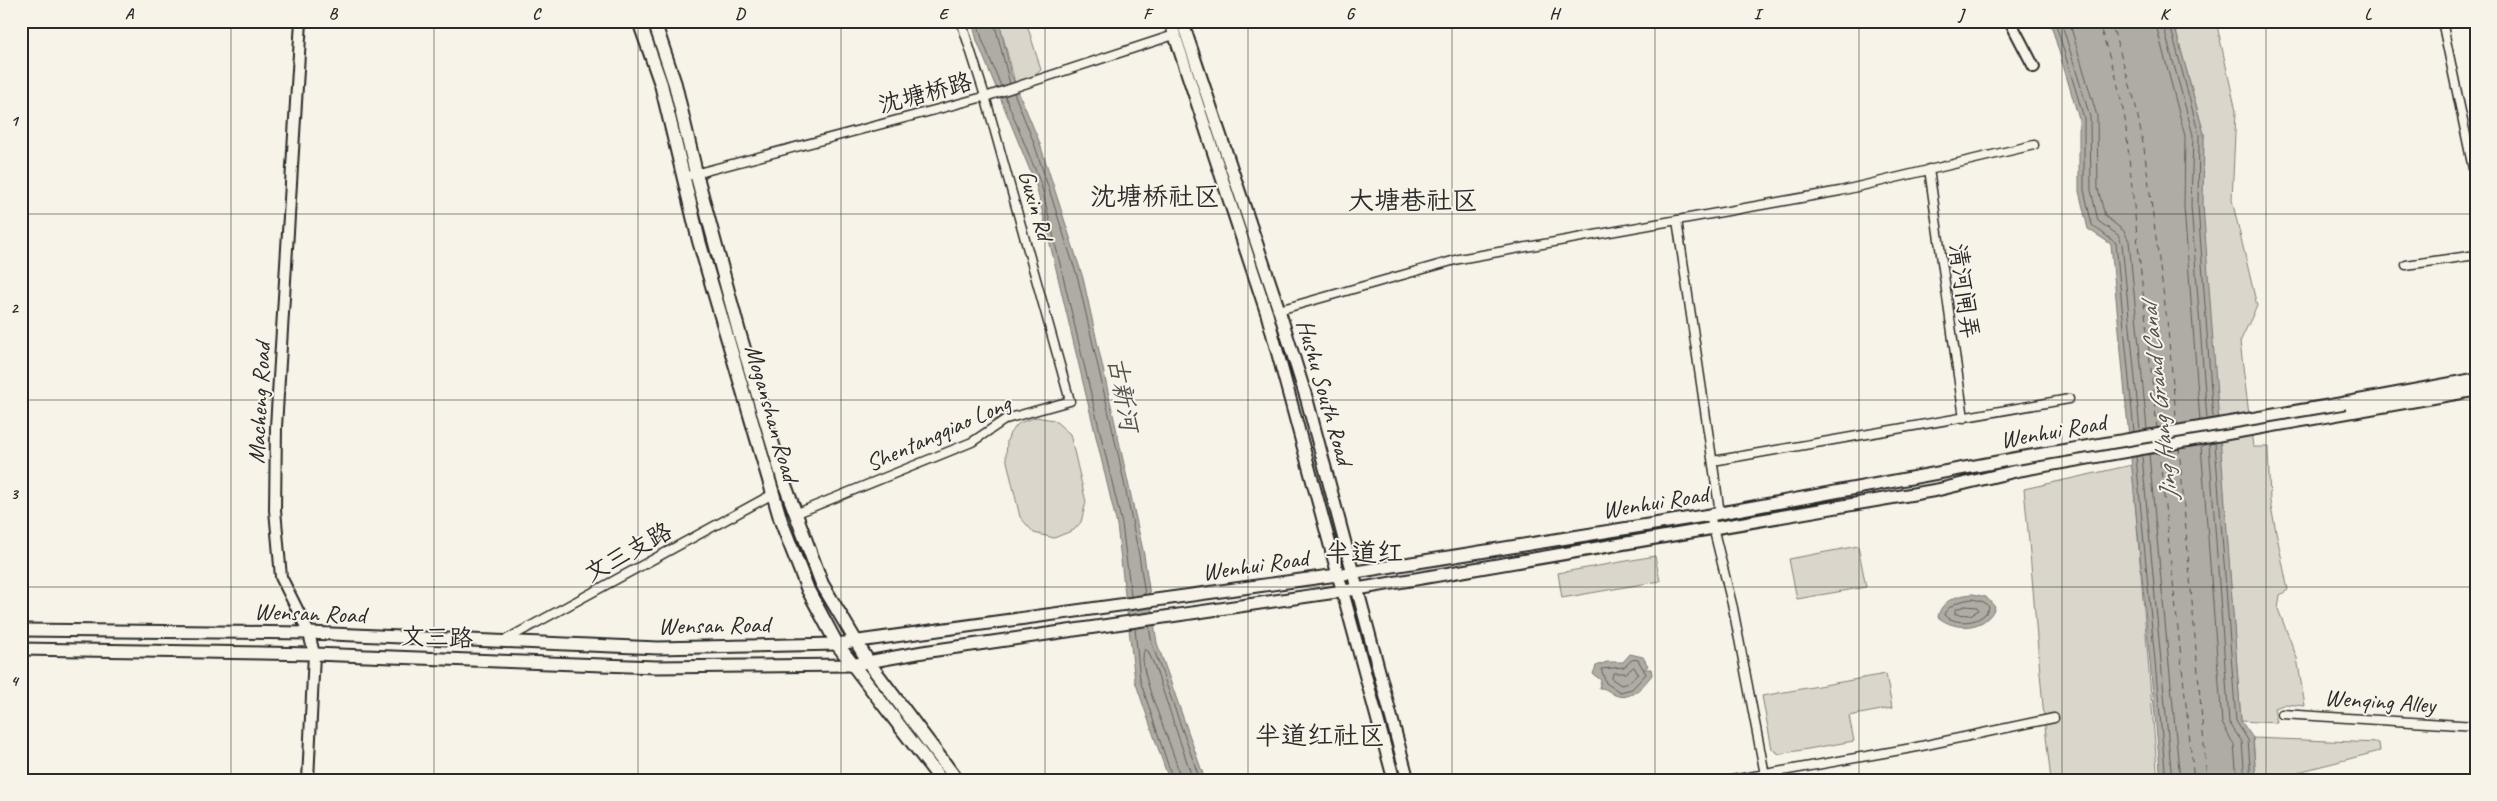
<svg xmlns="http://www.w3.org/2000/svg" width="2497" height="801" font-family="Caveat,'LXGW WenKai TC',sans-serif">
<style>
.green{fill:#dad6cc;stroke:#82807c}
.water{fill:#afaca4;stroke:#7a7874}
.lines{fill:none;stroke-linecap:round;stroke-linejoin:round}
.shore{stroke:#605f5b;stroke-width:1}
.ferry{stroke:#53524f;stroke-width:1;stroke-dasharray:6 5;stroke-linecap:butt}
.minor-casing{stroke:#2b2b2b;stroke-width:11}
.tertiary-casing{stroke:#2b2b2b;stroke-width:14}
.secondary-casing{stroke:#2b2b2b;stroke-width:15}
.primary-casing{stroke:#2b2b2b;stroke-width:16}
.minor{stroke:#f7f3e8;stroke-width:8}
.tertiary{stroke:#f7f3e8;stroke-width:10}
.secondary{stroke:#f7f3e8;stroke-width:11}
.primary{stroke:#f7f3e8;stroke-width:12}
.secondary-bridge-casing{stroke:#2b2b2b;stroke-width:15;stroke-linecap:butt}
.secondary-bridge{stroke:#f7f3e8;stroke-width:11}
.grid{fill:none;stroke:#2b2b2b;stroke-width:1;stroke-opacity:0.55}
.labels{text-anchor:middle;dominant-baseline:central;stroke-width:4;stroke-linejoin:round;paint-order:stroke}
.street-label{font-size:24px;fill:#2b2b2b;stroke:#f7f3e8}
.water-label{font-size:25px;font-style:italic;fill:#53524f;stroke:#f7f3e8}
.quarter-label{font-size:26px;fill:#2b2b2b;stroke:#f7f3e8}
.neatline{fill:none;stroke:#2b2b2b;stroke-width:2}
.grid-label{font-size:16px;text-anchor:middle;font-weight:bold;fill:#2b2b2b}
</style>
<rect width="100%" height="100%" fill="#f7f3e8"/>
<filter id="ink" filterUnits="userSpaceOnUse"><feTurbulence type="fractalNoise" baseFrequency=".02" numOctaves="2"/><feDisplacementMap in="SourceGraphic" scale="10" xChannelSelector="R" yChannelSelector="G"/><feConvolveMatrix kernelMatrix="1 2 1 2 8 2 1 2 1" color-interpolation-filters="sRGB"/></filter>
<g filter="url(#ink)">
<path class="green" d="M999,21H1026L1041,70L1032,78L1015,83Z
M2173,21H2216L2236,111L2232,200L2257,306L2240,342L2253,447H2268L2270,502L2288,590L2280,595L2278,609L2297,658L2305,706L2286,704L2274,708L2277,723L2241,721L2202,205L2204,134Z
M1036,417L1054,420L1070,434L1086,502L1081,522L1074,530L1054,538L1034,533L1020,517L1006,457L1007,441L1010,433L1019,423Z
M2132,465L2158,780H2051C2039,683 2034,586 2024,489Z
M1858,546L1866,587L1797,599L1789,559Z
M1655,556L1660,581L1562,598L1558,573Z
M1886,674L1892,708L1849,716L1854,741L1779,754L1772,749L1762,696Z
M2253,738L2379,743L2380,751L2298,772L2295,780H2256Z"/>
<path class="water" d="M972,21H999L1011,74L1039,141L1083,278L1144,555L1157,643L1205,780H1169L1135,681L1117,525L1036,185L977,41Z
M2050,21H2173L2204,134L2203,205L2241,721L2253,738L2256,780H2161L2111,244L2088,229L2079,191V119Z
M1973,594L1986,597L1995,607C1986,631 1954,631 1938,617C1941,600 1958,595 1973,594Z
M1630,654L1643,657L1648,666L1644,669H1651L1652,675C1643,686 1630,703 1613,694C1608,691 1606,688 1599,688L1601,680L1593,674L1596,666L1607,662H1623Z"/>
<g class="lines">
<path class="shore" d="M977,21L982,39L1001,86
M994,21L1010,84
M2055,21L2084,118V190L2092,225L2116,243L2134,432
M2061,21L2090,117L2091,190L2098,221L2118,235L2122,243L2140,431
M2069,21L2097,116L2098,189L2105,216L2124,231L2129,241L2147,429
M2155,21L2185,136L2184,207L2200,421
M2162,21L2193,135L2191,206L2207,419
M2169,21L2199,135L2198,206L2213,418
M1014,93L1034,143L1078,279L1119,458L1139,555L1145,595
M1005,96L1041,184L1122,524L1131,596
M2215,443L2236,721L2248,740L2251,780
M2209,444L2229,722L2242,742L2245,780
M2201,445L2222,723L2234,745L2237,780
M2149,454L2180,780
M2142,456L2172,780
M2136,457L2166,780
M1973,599L1984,602L1989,607C1984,624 1956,626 1944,615L1945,612C1953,603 1961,600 1973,599Z
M1965,606L1977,607L1979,610L1970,615L1955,614V610Z
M1149,626L1152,644L1200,780
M1135,628L1140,680L1173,780
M1638,660L1646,674L1632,689L1620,692L1606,683L1601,669L1624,667L1632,660Z
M1634,667L1638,674L1628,683L1621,685L1612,679L1613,673H1626Z
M1180,780C1178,752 1133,668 1145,649L1148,651L1155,667L1193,780"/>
<path class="ferry" d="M2098,21L2116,77L2125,119L2157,428
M2108,21L2114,32L2135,102L2144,148L2167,320L2177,426
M2179,447L2207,780
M2159,450L2194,780"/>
<g class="minor-casing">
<path id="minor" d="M2442,21L2476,183
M1929,169L1964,418
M683,177L991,95L1174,35
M1677,220L1720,513
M2406,265L2476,255
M1279,310L1459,259L1840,191L2034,145
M1713,461L2069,399
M795,514L972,442L1006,419L1070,401L985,96L961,21
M1710,515L1733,608L1766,780
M505,640L773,494
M2282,714L2476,726
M1732,780L1912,748L2054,718"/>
</g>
<g class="tertiary-casing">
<path id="tertiary" d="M301,21L276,427L275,510L281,577L309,633L314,654L308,780
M2010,21L2034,67"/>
</g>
<g class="secondary-casing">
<path id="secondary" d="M1170,21L1267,314L1394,780
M1182,21L1279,310L1307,400L1408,780
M2345,403L2476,379
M21,630L309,633L658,648L837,644L1337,575L1710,515L2019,458
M21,649L314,654L656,667L851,665L923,652L1357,589L1937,490L2020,470L2476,390"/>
</g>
<g class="primary-casing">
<path id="primary" d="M639,21L661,84L699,241L781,521L808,590L837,644L941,780
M654,21L675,84L696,173L739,332L785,485L822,584L869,663L957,780"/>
</g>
<use href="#minor" class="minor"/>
<use href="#tertiary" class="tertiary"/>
<use href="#secondary" class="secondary"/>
<use href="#primary" class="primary"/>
<g class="secondary-bridge-casing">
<path id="secondary-bridge" d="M2019,458L2345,403"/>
</g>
<use href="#secondary-bridge" class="secondary-bridge"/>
</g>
</g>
<path class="grid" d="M231,21V780M434,21V780M638,21V780M841,21V780M1045,21V780M1248,21V780M1452,21V780M1655,21V780M1859,21V780M2062,21V780M2266,21V780M21,214H2476M21,400H2476M21,587H2476"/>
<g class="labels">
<g class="street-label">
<text transform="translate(925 93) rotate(-15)">沈塘桥路</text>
<text transform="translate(1036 205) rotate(74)">Guxin Rd</text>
<text transform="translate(1964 291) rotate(82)">清河闸弄</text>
<text transform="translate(1325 392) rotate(74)">Hushu South Road</text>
<text transform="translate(259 403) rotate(-87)">Macheng Road</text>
<text transform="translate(772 413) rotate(74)">Moganshan Road</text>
<text transform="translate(2053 431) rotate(-10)">Wenhui Road</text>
<text transform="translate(938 433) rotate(-24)">Shentangqiao Long</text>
<text transform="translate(1655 502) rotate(-9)">Wenhui Road</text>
<text transform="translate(628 552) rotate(-29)">文三支路</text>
<text transform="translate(1255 565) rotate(-8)">Wenhui Road</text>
<text transform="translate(310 613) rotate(2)">Wensan Road</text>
<text transform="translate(714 625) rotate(-1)">Wensan Road</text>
<text transform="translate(437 637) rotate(2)">文三路</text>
<text transform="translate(2380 701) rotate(4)">Wenqing Alley</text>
</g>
<g class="water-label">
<text transform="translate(1123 394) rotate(80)">古新河</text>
<text transform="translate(2159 402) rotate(-96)">Jing Hang Grand Canal</text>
</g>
<g class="quarter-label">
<text x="1155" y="196">沈塘桥社区</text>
<text x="1413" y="200">大塘巷社区</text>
<text x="1364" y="552">半道红</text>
<text x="1320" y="735">半道红社区</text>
</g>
</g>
<rect width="2497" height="801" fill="none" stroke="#f7f3e8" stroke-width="55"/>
<rect x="28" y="28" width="2442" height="746" class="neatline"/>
<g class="grid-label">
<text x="129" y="19">A</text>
<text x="333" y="19">B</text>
<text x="536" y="19">C</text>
<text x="740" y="19">D</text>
<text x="943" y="19">E</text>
<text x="1147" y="19">F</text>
<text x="1350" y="19">G</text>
<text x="1554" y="19">H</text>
<text x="1757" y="19">I</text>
<text x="1961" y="19">J</text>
<text x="2164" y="19">K</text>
<text x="2368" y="19">L</text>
<text x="14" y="126">1</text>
<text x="14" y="313">2</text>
<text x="14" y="499">3</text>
<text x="14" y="686">4</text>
</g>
</svg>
